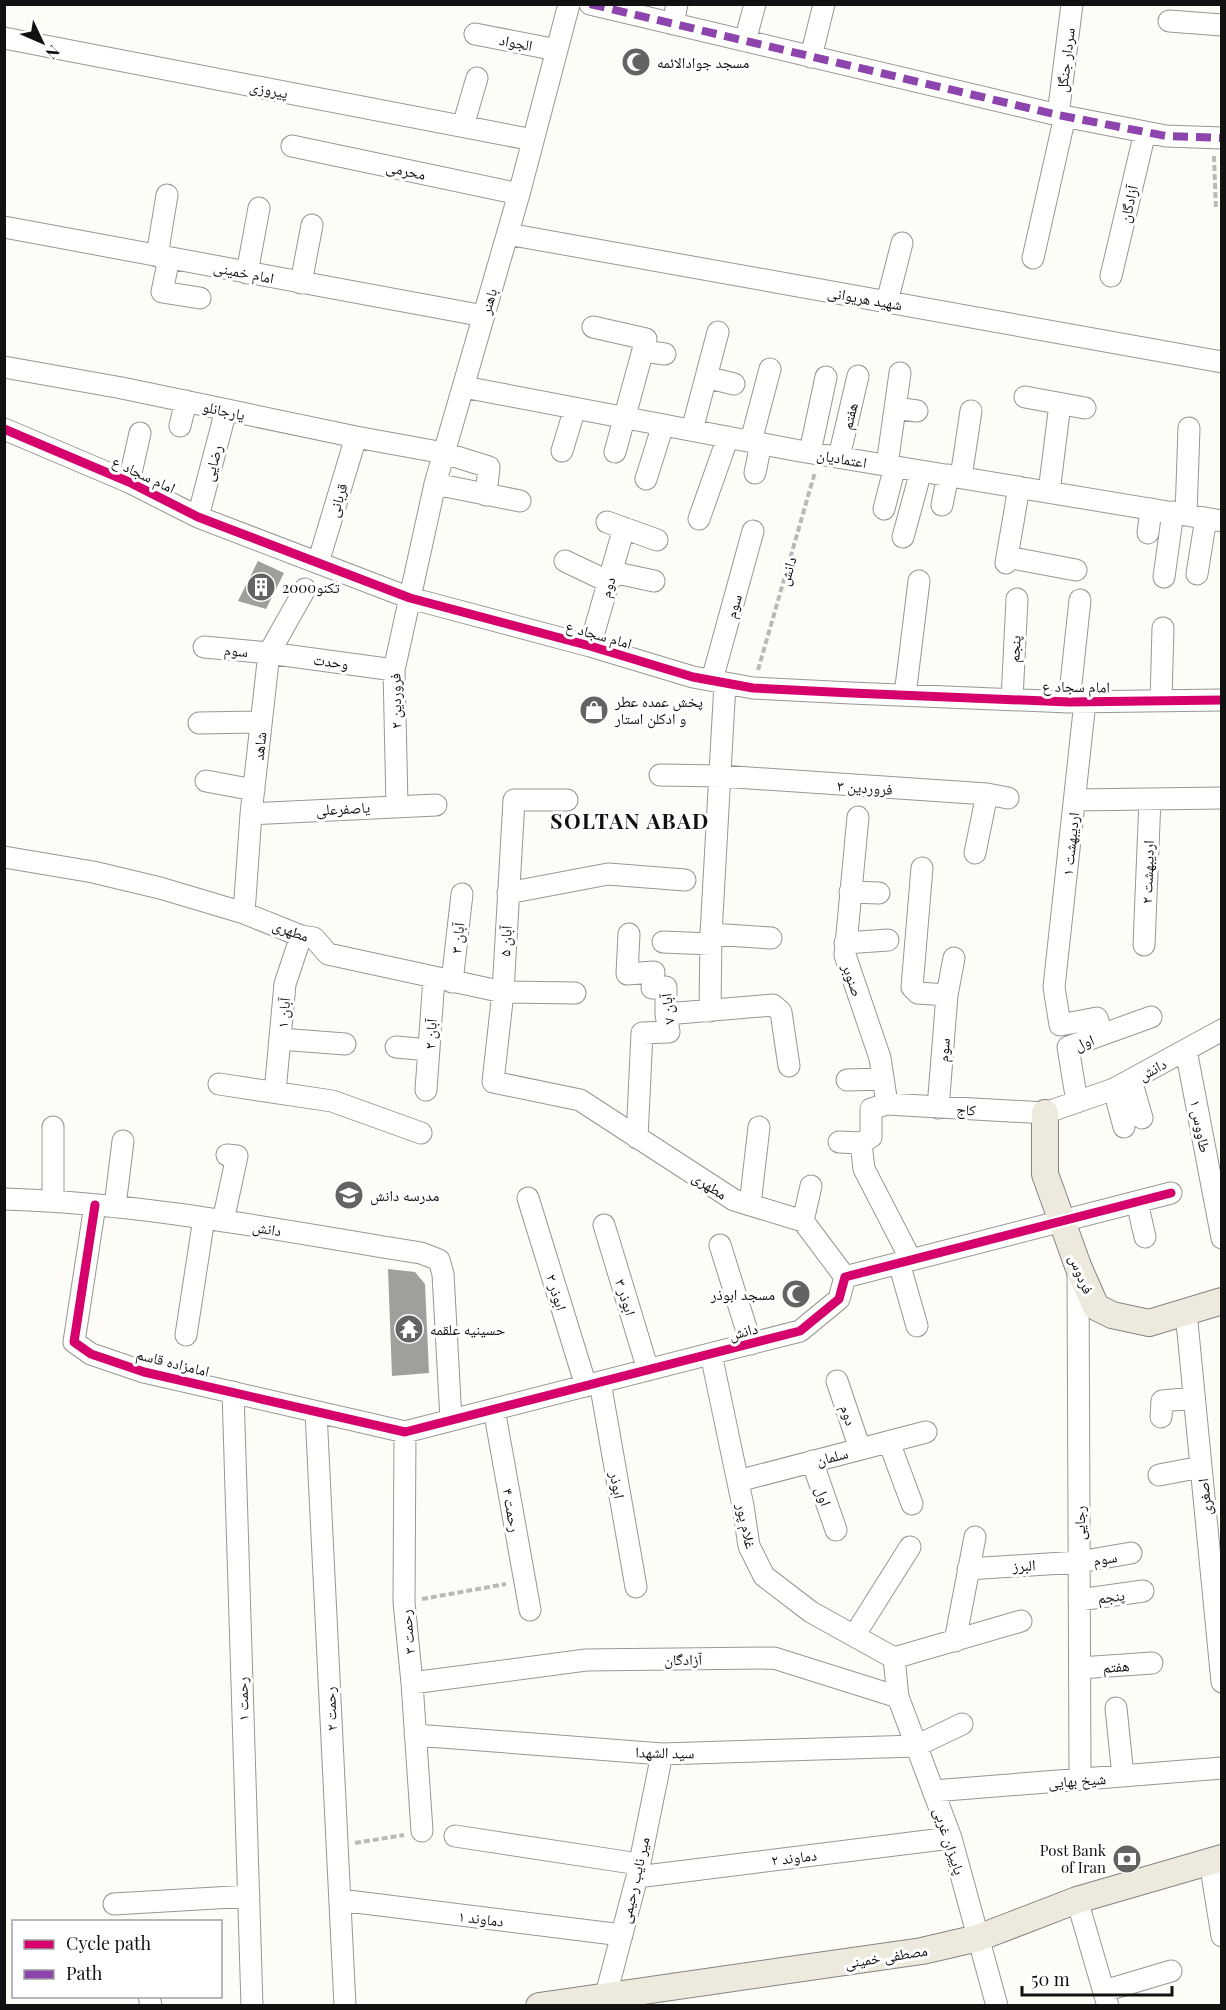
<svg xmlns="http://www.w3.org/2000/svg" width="1226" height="2010" font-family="'Playfair Display','Noto Naskh Arabic',serif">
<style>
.building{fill:#a19f9c}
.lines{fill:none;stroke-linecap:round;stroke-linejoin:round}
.minor-casing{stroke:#979795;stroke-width:23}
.major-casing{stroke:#858482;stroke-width:28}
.path{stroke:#b9b9b8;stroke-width:4;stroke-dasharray:6 3;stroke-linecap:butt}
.minor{stroke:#fffffe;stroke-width:21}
.major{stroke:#ede9dc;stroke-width:26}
.quiet{stroke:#8e44ad;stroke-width:8;stroke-dasharray:15 8;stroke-linecap:butt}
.cycleway-casing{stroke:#fff;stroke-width:13}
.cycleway{stroke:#d6006c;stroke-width:9}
.labels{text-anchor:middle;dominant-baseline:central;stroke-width:6;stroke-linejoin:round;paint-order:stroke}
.street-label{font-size:15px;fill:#111;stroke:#fff}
.poi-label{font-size:15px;fill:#111;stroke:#fff;text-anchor:start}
.district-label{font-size:21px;font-weight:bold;letter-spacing:1.5px;fill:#111;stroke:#fff}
</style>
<rect width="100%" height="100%" fill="#fdfcf7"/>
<path class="building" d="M258,561L284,573L266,609L238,601Z
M388,1269L415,1272L425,1284L429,1373L392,1376Z"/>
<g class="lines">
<g class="minor-casing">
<path id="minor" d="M590,4L1058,115L1166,136L1222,138
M1169,21L1222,25
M673,24L677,4
M475,34L557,50
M4,38L533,140
M745,41L755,4
M811,57L824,4
M1058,115L1072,4
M463,126L477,78
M292,146L519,194
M4,227L484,316
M508,234L1222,362
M157,256L167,195
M169,258L162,292L200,298
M1033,258L1065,116
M247,273L259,208
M1111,276L1145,132
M301,283L312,225
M888,298L902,243
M593,327L646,339L615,452
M643,351L665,354
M4,367L122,388L356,437L444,453L489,467L486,495
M706,377L734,384
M464,387L800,451L1222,521
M1025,397L1085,408
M895,408L917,411
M180,426L186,401
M4,429L129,482L198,517L410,598L590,646L693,677L753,688L851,693L1069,702L1222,700
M692,430L718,332
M751,441L770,369
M562,451L575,408
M810,452L826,377
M839,457L858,376
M887,465L900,373
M755,473L761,443
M961,477L971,411
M646,479L663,425
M129,482L140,433
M435,484L520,501
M1049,492L1060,404
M942,505L948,475
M884,509L895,466
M1186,515L1189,428
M198,517L226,410
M699,519L728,437
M607,522L657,540
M1148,533L1151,509
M903,537L921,471
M1007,557L1076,570
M565,561L609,582
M318,563L356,437
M1006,563L1019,487
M612,572L654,581
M1197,574L1206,518
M1164,577L1173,512
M590,646L624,528
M204,647L269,653L394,670
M712,680L753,531
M905,695L919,581
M1012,699L1017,599
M1161,700L1163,628
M1069,702L1080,600
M1085,702L1054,987L1060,1025L1097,1018L1102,1034
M199,723L261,722
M660,775L721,776L987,794L1008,798
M206,781L254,790
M567,800H514L503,992L493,1082L580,1100L734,1200L803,1221L845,1277
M1075,800L1222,798
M397,805L394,670L435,484L519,194L569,4
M251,814L436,805
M858,817L845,955L880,1058L887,1104
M975,853L987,794
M4,857L93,872L160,888L244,913L301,936L314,938L328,954L503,992L575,993
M922,868L912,987L918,993L947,995
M850,892L879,893
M508,893L608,874L685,880
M244,913L251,814L269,653L305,589
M629,934L627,974L654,972L652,988L666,987V1014L669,1032L642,1033L637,1138
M711,934L771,938
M663,942L711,944
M845,943L888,940
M1144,945L1150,799
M452,982L462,894
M710,1011L711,934L725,683
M666,1014L773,1005L781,1012L789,1066
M280,1039L345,1044
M396,1047L429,1050
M1186,1050L1222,1238
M847,1080L883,1079
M1131,1080L1142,1118
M219,1084L332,1101L421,1133
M1114,1089L1124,1127
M426,1090L434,978
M275,1092L285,984L301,936
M1077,1102L1068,1047L1151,1017
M938,1108L947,995L954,958
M839,1142L861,1143L871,1137V1109L887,1104L1045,1113L1114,1089L1222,1030
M861,1143L864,1169L911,1260
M528,1198L586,1386
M4,1199C145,1203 283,1231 421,1253L439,1260L443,1274L451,1420
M53,1200V1127
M1137,1202L1145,1237
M95,1205L74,1342L91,1354L144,1372L405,1432L800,1331L839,1299L845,1277L1171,1193
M750,1205L759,1127
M115,1206L123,1141
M223,1221L237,1156L227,1155
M803,1221L811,1186
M604,1225L648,1370
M720,1245L751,1344
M899,1263L917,1326
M1078,1270L1080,1779
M1186,1312L1222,1682
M186,1335L204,1218
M711,1354L743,1506L749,1546L764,1576L811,1612L894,1658
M837,1381L860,1449
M600,1382L636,1587
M233,1392L252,2006
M494,1409L530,1610
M316,1412L345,2006
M1161,1417L1162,1401L1194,1398
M405,1432L404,1602L412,1683L422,1831
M889,1442L912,1504
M812,1461L836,1530
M1159,1475L1201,1467
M738,1481L926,1432
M968,1569L1079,1562L1131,1553
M1079,1600L1143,1591
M854,1636L910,1547
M955,1641L975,1537
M894,1658L1021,1621
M894,1658L898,1697
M1080,1668L1152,1663
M412,1683L586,1660L774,1658L898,1697L951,1838L997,2006
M1116,1708L1123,1776
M415,1735L662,1754L916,1746L962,1724
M933,1791L1222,1768
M455,1836L639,1864
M1210,1862L1222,1936
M637,1877L951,1838
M340,1900L622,1935
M1077,1900L1108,2006
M114,1904L249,1896
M1104,1991L1171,1971
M149,1996L151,2006
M603,2006L637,1877L662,1754"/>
</g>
<g class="major-casing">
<path id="major" d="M1045,1113V1174L1078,1266L1096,1307L1112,1315L1149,1323L1222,1301
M539,2006L922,1951L978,1938L1077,1900L1222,1858"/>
</g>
<path class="path" d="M1214,156L1216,210
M758,670L815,472
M422,1599L506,1584
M355,1843L404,1835"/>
<use href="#minor" class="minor"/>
<use href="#major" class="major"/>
<path class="quiet" d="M590,4L1058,115L1166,136L1222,138"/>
<g class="cycleway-casing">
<path id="cycleway" d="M4,429L129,482L198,517L410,598L590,646L693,677L753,688L851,693L1069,702L1222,700
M95,1205L74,1342L91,1354L144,1372L405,1432L800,1331L839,1299L845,1277L1171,1193"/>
</g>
<use href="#cycleway" class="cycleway"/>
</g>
<defs>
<g id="mosque-disc" transform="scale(1.5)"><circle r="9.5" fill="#646362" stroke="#fff"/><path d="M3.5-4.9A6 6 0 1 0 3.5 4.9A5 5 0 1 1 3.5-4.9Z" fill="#fff"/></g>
<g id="building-disc" transform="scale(1.5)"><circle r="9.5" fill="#646362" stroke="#fff"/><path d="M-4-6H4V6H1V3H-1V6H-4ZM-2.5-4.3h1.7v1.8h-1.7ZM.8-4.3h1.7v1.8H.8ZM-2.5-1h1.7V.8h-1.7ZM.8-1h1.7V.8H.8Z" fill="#fff"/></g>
<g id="shop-disc" transform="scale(1.5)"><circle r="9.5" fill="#646362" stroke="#fff"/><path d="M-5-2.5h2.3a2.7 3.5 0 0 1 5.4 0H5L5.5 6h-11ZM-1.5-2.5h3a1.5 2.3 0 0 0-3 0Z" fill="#fff"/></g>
<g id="school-disc" transform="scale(1.5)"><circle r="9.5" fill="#646362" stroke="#fff"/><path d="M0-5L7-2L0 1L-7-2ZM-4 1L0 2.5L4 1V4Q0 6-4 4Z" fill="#fff"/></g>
<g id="temple-disc" transform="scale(1.5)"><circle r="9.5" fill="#646362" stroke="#fff"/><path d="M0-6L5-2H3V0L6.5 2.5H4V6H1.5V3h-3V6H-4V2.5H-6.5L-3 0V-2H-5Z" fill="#fff"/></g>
<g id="bank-disc" transform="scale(1.5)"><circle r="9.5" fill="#646362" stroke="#fff"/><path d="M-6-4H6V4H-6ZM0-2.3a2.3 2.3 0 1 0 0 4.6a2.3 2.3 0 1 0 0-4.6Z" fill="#fff"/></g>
</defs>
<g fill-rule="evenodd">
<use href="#mosque-disc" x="636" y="62"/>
<use href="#building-disc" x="261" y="587"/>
<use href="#shop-disc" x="594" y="710"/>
<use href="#school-disc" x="349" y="1195"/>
<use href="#mosque-disc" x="796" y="1294"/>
<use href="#temple-disc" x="409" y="1329"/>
<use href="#bank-disc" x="1127" y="1859"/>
</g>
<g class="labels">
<g class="street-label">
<text transform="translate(516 42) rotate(11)">الجواد</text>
<text transform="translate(1065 60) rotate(-83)">سردار جنگل</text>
<text transform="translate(269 89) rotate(11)">پیروزی</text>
<text transform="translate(406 170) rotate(12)">محرمی</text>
<text transform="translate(1128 204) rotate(-77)">آزادگان</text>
<text transform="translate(244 272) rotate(11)">امام خمینی</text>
<text transform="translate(865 298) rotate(10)">شهید هریوانی</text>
<text transform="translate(488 301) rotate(-74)">باهنر</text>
<text transform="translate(224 410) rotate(12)">یارجانلو</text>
<text transform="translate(849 416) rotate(-77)">هفتم</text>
<text transform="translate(842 458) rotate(10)">اعتمادیان</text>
<text transform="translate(212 463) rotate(-75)">رضایی</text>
<text transform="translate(144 474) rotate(25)">امام سجاد ع</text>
<text transform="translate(337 500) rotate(-73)">قربانی</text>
<text transform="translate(787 571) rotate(-74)">دانش</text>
<text transform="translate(607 587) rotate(-74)">دوم</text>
<text transform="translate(733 606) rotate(-74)">سوم</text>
<text transform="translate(599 634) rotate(16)">امام سجاد ع</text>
<text transform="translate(1014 649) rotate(-87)">پنجم</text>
<text transform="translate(236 650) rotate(5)">سوم</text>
<text transform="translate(331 661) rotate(8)">وحدت</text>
<text transform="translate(1076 686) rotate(1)">امام سجاد ع</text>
<text transform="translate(395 701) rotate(-91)">فروردین ۲</text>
<text transform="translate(259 746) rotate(-84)">شاهد</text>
<text transform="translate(865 787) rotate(4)">فروردین ۳</text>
<text transform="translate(343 808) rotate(-3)">یاصفرعلی</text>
<text transform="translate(1070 844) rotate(-84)">اردیبهشت ۱</text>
<text transform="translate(1147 872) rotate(-88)">اردیبهشت ۲</text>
<text transform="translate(291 930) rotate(20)">مطهری</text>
<text transform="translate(457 938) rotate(-84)">آبان ۳</text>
<text transform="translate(505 941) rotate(-87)">آبان ۵</text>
<text transform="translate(853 980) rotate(71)">صنوبر</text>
<text transform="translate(667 1009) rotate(-96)">آبان ۷</text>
<text transform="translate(283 1013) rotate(-85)">آبان ۱</text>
<text transform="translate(430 1034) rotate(-86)">آبان ۲</text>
<text transform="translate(1084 1042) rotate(-22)">اول</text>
<text transform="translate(943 1050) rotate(-86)">سوم</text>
<text transform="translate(1152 1069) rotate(-28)">دانش</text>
<text transform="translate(966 1109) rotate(3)">کاج</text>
<text transform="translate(1201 1126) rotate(79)">طاووس ۱</text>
<text transform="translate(710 1185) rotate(33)">مطهری</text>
<text transform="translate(267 1228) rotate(9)">دانش</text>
<text transform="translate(1082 1274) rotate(68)">فردوس</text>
<text transform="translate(557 1292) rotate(73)">ابوذر ۲</text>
<text transform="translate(626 1297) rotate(73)">ابوذر ۳</text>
<text transform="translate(743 1331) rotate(-15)">دانش</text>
<text transform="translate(173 1362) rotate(14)">امامزاده قاسم</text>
<text transform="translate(849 1415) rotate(72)">دوم</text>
<text transform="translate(832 1456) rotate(-14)">سلمان</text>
<text transform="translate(618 1485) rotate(80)">ابوذر</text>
<text transform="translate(824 1496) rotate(71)">اول</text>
<text transform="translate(1204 1497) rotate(-96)">اصغری</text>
<text transform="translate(512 1510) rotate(80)">رحمت ۴</text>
<text transform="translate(1079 1523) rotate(-90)">رجایی</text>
<text transform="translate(747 1526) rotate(78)">غلام پور</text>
<text transform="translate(1105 1558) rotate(-10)">سوم</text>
<text transform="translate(1024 1565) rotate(-3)">البرز</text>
<text transform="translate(1111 1596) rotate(-8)">پنجم</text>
<text transform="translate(407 1632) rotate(-96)">رحمت ۳</text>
<text transform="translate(683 1659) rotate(-1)">آزادگان</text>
<text transform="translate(1116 1666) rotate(-4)">هفتم</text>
<text transform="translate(242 1699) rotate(-92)">رحمت ۱</text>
<text transform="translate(330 1709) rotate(-93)">رحمت ۲</text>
<text transform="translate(665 1752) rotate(1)">سید الشهدا</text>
<text transform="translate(1077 1780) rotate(-4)">شیخ بهایی</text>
<text transform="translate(950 1841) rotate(72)">پاییزان غربی</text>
<text transform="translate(794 1857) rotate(-7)">دماوند ۲</text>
<text transform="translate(634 1880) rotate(-77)">میر نایب رحیمی</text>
<text transform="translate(481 1918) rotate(7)">دماوند ۱</text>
<text transform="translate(886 1956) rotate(-9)">مصطفی خمینی</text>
</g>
<g class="poi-label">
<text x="657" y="62">مسجد جوادالائمه</text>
<text x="282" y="587">تکنو2000</text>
<text x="615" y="701">پخش عمده عطر<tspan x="615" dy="17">و ادکلن استار</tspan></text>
<text x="370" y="1195">مدرسه دانش</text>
<text x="775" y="1294" text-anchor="end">مسجد ابوذر</text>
<text x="430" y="1329">حسینیه علقمه</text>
<text x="1106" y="1850" text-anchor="end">Post Bank<tspan x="1106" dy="17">of Iran</tspan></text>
</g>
<g class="district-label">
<text x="630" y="820">SOLTAN ABAD</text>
</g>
</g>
<rect width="1226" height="2010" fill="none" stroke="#111111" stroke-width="12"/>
<rect x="12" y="1920" width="210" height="78" fill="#ffffff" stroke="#a0a0a0" stroke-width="1.5"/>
<rect x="24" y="1940" width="30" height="9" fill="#d6006c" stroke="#a0a0a0" stroke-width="1.5"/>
<text x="66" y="1950" font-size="18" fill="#111111">Cycle path</text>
<rect x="24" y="1970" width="30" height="9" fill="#8e44ad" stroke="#a0a0a0" stroke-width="1.5"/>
<text x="66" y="1980" font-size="18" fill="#111111">Path</text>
<g transform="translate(42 42) rotate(134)" stroke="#ffffff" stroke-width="4.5" paint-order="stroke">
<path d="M0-4.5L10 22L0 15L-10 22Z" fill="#111111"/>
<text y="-9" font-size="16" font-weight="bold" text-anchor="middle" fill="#111111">N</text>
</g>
<path d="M1022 1986v9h150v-9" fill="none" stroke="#111111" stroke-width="3"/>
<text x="1031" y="1986" font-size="18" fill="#111111" stroke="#ffffff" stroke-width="4.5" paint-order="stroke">50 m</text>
</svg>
